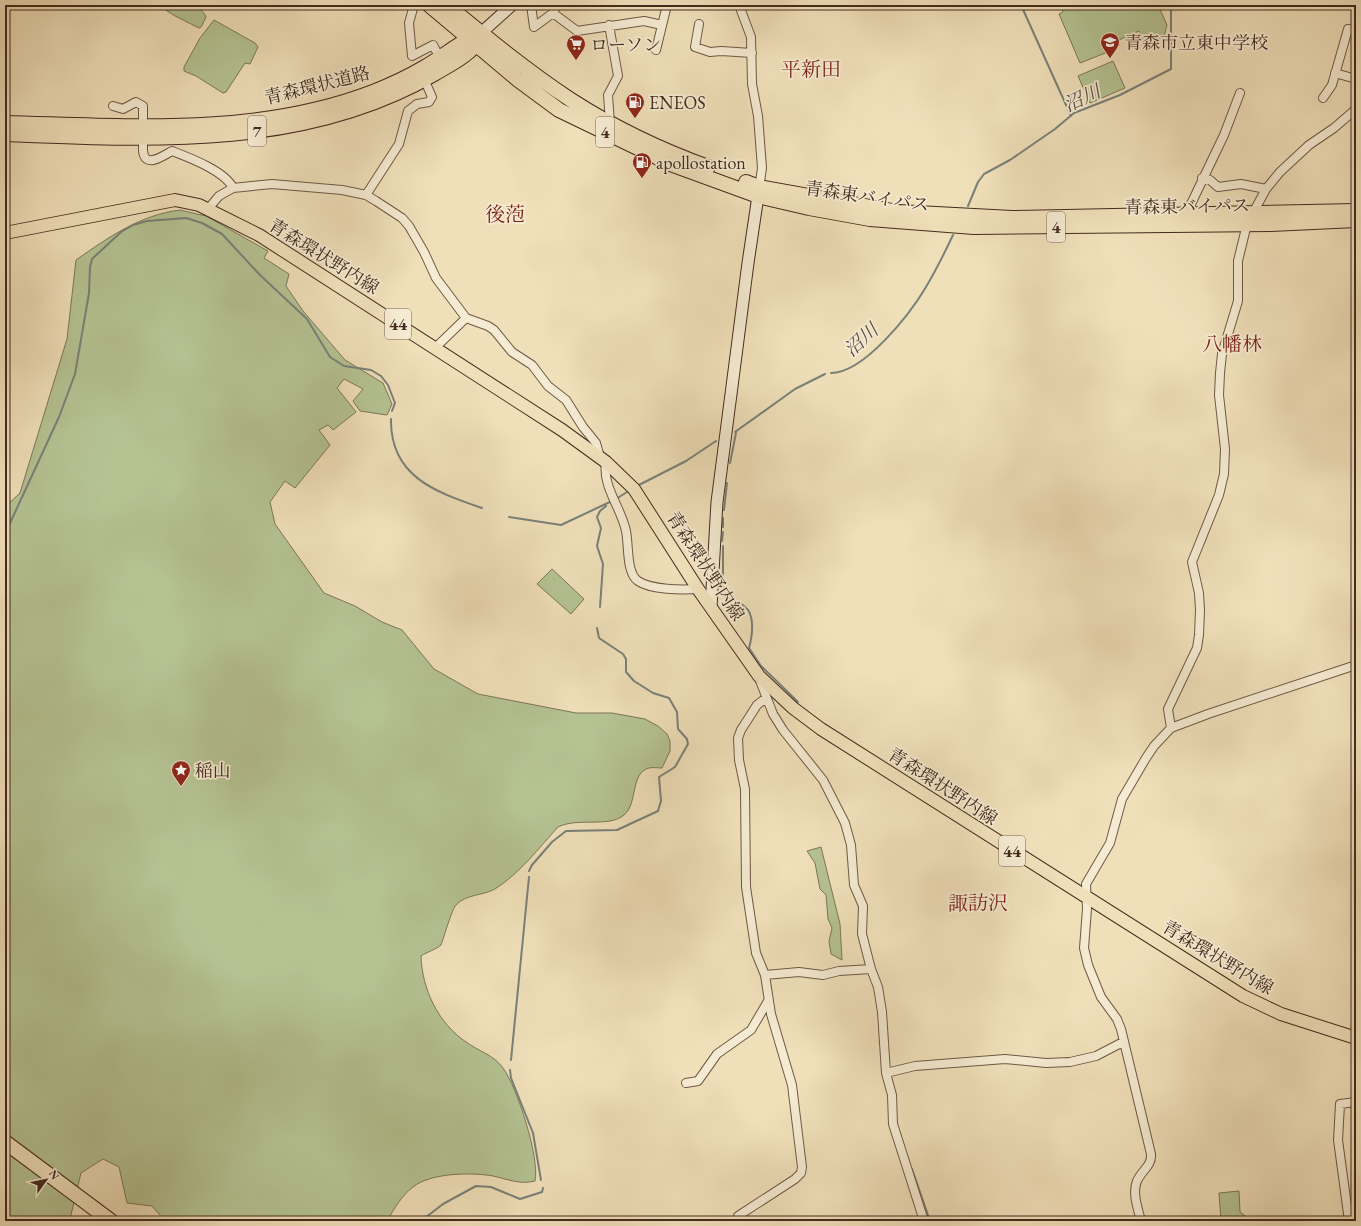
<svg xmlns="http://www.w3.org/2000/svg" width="1361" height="1226" font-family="'EB Garamond','Noto Serif JP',serif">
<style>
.green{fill:#b5c393;stroke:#7c7658}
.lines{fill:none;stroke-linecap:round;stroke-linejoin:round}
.stream{stroke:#79817a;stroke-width:2}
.street-casing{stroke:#6f5845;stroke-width:10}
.secondary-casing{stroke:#442a1e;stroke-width:13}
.primary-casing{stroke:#442a1e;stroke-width:14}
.highway-casing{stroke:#442a1e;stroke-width:16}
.street{stroke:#f5ebd2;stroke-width:8}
.secondary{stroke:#f5ebd2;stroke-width:11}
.primary{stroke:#f0e0ba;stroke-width:12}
.highway{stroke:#f0e0ba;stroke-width:14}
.labels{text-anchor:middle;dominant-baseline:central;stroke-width:3.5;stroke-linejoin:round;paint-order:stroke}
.shield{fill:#f5ebd2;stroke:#796454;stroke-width:1}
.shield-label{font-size:17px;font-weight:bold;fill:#442a1e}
.poi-label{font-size:18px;fill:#442a1e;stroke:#f5ebd2;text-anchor:start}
.street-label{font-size:18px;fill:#442a1e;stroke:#f5ebd2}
.water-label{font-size:19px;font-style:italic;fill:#5a4e44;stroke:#f5ebd2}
.quarter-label{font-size:20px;fill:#7a1f14;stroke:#f5ebd2}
</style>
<rect width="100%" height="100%" fill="#f0e0ba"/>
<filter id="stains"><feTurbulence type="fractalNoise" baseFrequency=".005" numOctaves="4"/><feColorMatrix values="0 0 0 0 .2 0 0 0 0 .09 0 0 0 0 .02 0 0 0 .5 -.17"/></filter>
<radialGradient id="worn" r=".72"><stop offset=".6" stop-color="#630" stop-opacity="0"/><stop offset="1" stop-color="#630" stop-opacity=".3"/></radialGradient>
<path class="green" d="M158,5C174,5 199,0 206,17L201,27L199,28L175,16Z
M1060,5H1158L1167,25L1164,37L1146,45L1139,31L1110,44L1113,50L1080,63L1059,14L1063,12Z
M214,20L255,43L258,47L250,64L245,63L226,92L223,93L196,76L184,71V67L200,38Z
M1113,61L1125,88L1090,103L1078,76Z
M180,210L206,216L268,251L264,258L289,274L286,286L303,311L345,360L383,383L392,404L387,415L360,411L353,401L363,389L344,379L337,388L356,412L333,430L328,425L319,430L330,445L295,488L285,481L270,502L275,524L324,593L355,606L382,622L402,630L434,669L478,694L576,713H612L645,719L658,726L667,734L670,741V751L662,768C658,768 653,767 649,768C630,773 638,804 624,815C609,828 578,817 558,827C539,848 520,873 495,889C482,896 466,894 456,905C452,909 444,937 441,945C437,949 427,952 421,956C422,989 438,1023 466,1042C478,1051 494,1055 503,1068C517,1087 540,1158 535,1181C520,1185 507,1179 493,1176C471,1172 430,1173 413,1187C402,1195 394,1209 387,1221H165L152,1206L127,1203L119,1167L103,1159L81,1173L70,1219L65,1221H5V507L20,493L67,339L76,260C109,237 140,215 180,210Z
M552,569L584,599L571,614L537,584Z
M821,847L840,924L842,960L831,954L829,941L832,928L828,919L826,895L820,889L815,863L807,851Z
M1239,1191L1240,1212L1248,1218H1258V1221H1221L1219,1193Z"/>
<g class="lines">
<path class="stream" d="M1021,5L1071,116
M968,206L978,182L984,174L1010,160L1055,129L1074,113L1120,95L1171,69V5
M831,373C864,373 910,314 926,287C936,270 945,252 953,235
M391,419C390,477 436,492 482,508
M735,432L795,389L825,374
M730,463L736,433
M637,486L686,461L716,441
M616,499L627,492
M724,510L727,483
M509,517L561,525L612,501
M723,527V518
M5,534L59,417L75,374L89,293L90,267L92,259L121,232L133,225L147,221L186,218L202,223L222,234L260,275L307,319L330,357L344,366L371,370L381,376L388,385L395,403L392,411
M722,541L723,532
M723,578V546
M723,585L722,594C728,600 737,601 744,606C756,614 752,637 749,648L761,666L798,702
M600,607L603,564L597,546L601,528L597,517L600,511L606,506
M529,871L532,865L552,842L566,831L617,830L658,811L661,801L659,777L675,767L688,744L687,739L678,729L677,712L669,698L653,693L634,681L626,672V659L623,654L599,638L597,628
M511,1060L529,877
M510,1070L511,1078L533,1133L541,1180
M912,1169L930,1221
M421,1221L443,1204L476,1186L491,1187L520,1199L542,1192L543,1188"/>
<g class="street-casing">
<path id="street" d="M414,5L409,23L412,56L433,45L440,58
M531,5L534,27L553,13L557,5
M739,5L751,37L752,84L758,116L762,168L759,189
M553,13L577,31L644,21L662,25
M699,24L695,47L710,52L721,51L752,53
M609,25L618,76L608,95L610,123
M656,50L667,5
M1335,73L1356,79
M1323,98L1332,85L1348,29L1356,30
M113,106L123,109L136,102L143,106V151C145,169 163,156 172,151C190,158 225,171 233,188
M1202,178L1210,180L1218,187L1241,184L1266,189
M366,195L399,144L408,111L417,104L429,102L432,97L424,79
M208,209L219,196L233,188L272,184L342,190L366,195L376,201L402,218L409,226L424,252L436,278L466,318L488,326L494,330L512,352L532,365L548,386L566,400L583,427L596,443L600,457
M1190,213L1191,204L1224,135L1240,93
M435,348L466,318
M606,462C602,487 621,507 626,531C629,545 626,573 638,581C651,590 682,590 698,589
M759,678L773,714L783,730L823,780L845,823L851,845L854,885L863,906L862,934L871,969L878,987L882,1012L886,1073L892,1095L893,1124L924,1221
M1171,728L1168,709L1197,648L1199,635L1200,610L1199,593L1192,562L1219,495L1224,474L1225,449L1219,395L1220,373L1222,354L1238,301V261L1247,224L1266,189L1280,172L1309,145L1334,128L1356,109
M765,975L799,972L823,975L839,971L871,969
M886,1073L915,1066L1005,1059L1046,1063L1070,1062L1096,1056L1123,1042
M686,1083L698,1081L717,1054L751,1030L768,1001
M739,1221L738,1216L795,1179L801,1173L802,1167L792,1085L771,1014L765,975L756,953L746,887L745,789L739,760L738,738L741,730L757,705L766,698
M1141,1221C1138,1209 1132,1193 1137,1181C1142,1170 1152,1166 1151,1154L1121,1029L1117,1019L1101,997L1088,965L1084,948L1087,909L1086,884L1110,843L1122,799L1146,758L1154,746L1171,728L1208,714L1356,665
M1349,1221L1338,1140L1340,1104L1356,1102"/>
</g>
<g class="secondary-casing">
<path id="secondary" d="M481,33L512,5
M711,607L717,502L748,263L758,196"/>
</g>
<g class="primary-casing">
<path id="primary" d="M5,233L175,200L199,205L259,235L562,430L606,462L634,489L698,589L759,676L793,708L821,729L1243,996L1281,1014L1356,1038"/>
</g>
<g class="highway-casing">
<path id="highway" d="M429,5L517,79L559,110L673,165L758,196L809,208L870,219L974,227L1271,224L1356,220
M447,5C487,38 527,71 571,100C613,127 661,150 708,167
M5,123C127,126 256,137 373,92C391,85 408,77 425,67C442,57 458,44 476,35
M5,134C149,140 305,149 434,74C449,65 472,54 479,39
M746,182L759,187L898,212L1012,218L1356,211
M5,1142L111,1221"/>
</g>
<use href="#street" class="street"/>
<use href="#secondary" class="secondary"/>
<use href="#primary" class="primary"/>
<use href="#highway" class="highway"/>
</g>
<defs>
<g id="school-pin" transform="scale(1)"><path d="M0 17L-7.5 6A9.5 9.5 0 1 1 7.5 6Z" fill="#8f2418" stroke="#f5ebd2"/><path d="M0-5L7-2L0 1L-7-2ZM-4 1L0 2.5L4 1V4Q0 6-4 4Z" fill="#fff"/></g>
<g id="supermarket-pin" transform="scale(1)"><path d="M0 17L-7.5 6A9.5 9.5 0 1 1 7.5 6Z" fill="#8f2418" stroke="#f5ebd2"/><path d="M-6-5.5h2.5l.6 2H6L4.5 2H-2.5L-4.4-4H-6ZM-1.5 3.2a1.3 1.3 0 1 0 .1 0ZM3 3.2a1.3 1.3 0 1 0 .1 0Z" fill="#fff"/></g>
<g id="fuel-pin" transform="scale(1)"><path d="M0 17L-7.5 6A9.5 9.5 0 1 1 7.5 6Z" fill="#8f2418" stroke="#f5ebd2"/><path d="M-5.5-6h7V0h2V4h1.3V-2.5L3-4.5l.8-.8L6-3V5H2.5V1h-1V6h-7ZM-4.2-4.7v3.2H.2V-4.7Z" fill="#fff"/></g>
<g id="sight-pin" transform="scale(1)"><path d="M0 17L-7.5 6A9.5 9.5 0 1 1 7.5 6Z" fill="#8f2418" stroke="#f5ebd2"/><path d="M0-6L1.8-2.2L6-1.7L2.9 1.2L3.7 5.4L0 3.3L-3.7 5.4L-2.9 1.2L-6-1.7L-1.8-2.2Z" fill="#fff"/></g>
</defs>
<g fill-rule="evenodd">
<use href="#school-pin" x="1110" y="42"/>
<use href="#supermarket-pin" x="576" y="44"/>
<use href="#fuel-pin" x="635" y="102"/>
<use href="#fuel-pin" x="642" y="162"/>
<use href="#sight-pin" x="181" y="770"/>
</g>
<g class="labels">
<g class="shield">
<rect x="248" y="116" width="18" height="30" rx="3"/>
<rect x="596" y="117" width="18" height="30" rx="3"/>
<rect x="1047" y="212" width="18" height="30" rx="3"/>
<rect x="385" y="309" width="26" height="30" rx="3"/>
<rect x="999" y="836" width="26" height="30" rx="3"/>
</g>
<g class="shield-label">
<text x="257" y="131">7</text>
<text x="605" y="132">4</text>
<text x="1056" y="227">4</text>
<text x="398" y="324">44</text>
<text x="1012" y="851">44</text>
</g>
<g class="poi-label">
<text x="1124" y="42">青森市立東中学校</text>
<text x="590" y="44">ローソン</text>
<text x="649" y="102">ENEOS</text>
<text x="656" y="162">apollostation</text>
<text x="195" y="770">稲山</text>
</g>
<g class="street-label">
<text transform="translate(317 85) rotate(-14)">青森環状道路</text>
<text transform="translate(867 196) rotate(8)">青森東バイパス</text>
<text transform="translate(1187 206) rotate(-1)">青森東バイパス</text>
<text transform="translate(324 256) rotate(32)">青森環状野内線</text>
<text transform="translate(706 566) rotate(57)">青森環状野内線</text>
<text transform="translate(943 786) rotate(33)">青森環状野内線</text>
<text transform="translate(1218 957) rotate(31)">青森環状野内線</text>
</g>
<g class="water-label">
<text transform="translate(1082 98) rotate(-25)">沼川</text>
<text transform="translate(861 340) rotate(-42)">沼川</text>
</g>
<g class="quarter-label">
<text x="811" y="69">平新田</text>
<text x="505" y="214">後萢</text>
<text x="1232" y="344">八幡林</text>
<text x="978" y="903">諏訪沢</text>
</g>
</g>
<rect width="1361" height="1226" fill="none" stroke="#f0e0ba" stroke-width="20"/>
<rect x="6" y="6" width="1349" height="1214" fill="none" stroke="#442a1e" stroke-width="2"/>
<rect x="10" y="10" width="1341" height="1206" fill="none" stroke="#442a1e"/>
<g transform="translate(46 1180) rotate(57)" stroke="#f5ebd2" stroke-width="3" paint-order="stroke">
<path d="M0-3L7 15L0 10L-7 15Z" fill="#442a1e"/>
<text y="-6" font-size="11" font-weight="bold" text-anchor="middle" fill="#442a1e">N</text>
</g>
<rect width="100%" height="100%" filter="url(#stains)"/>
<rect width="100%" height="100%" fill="url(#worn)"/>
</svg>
